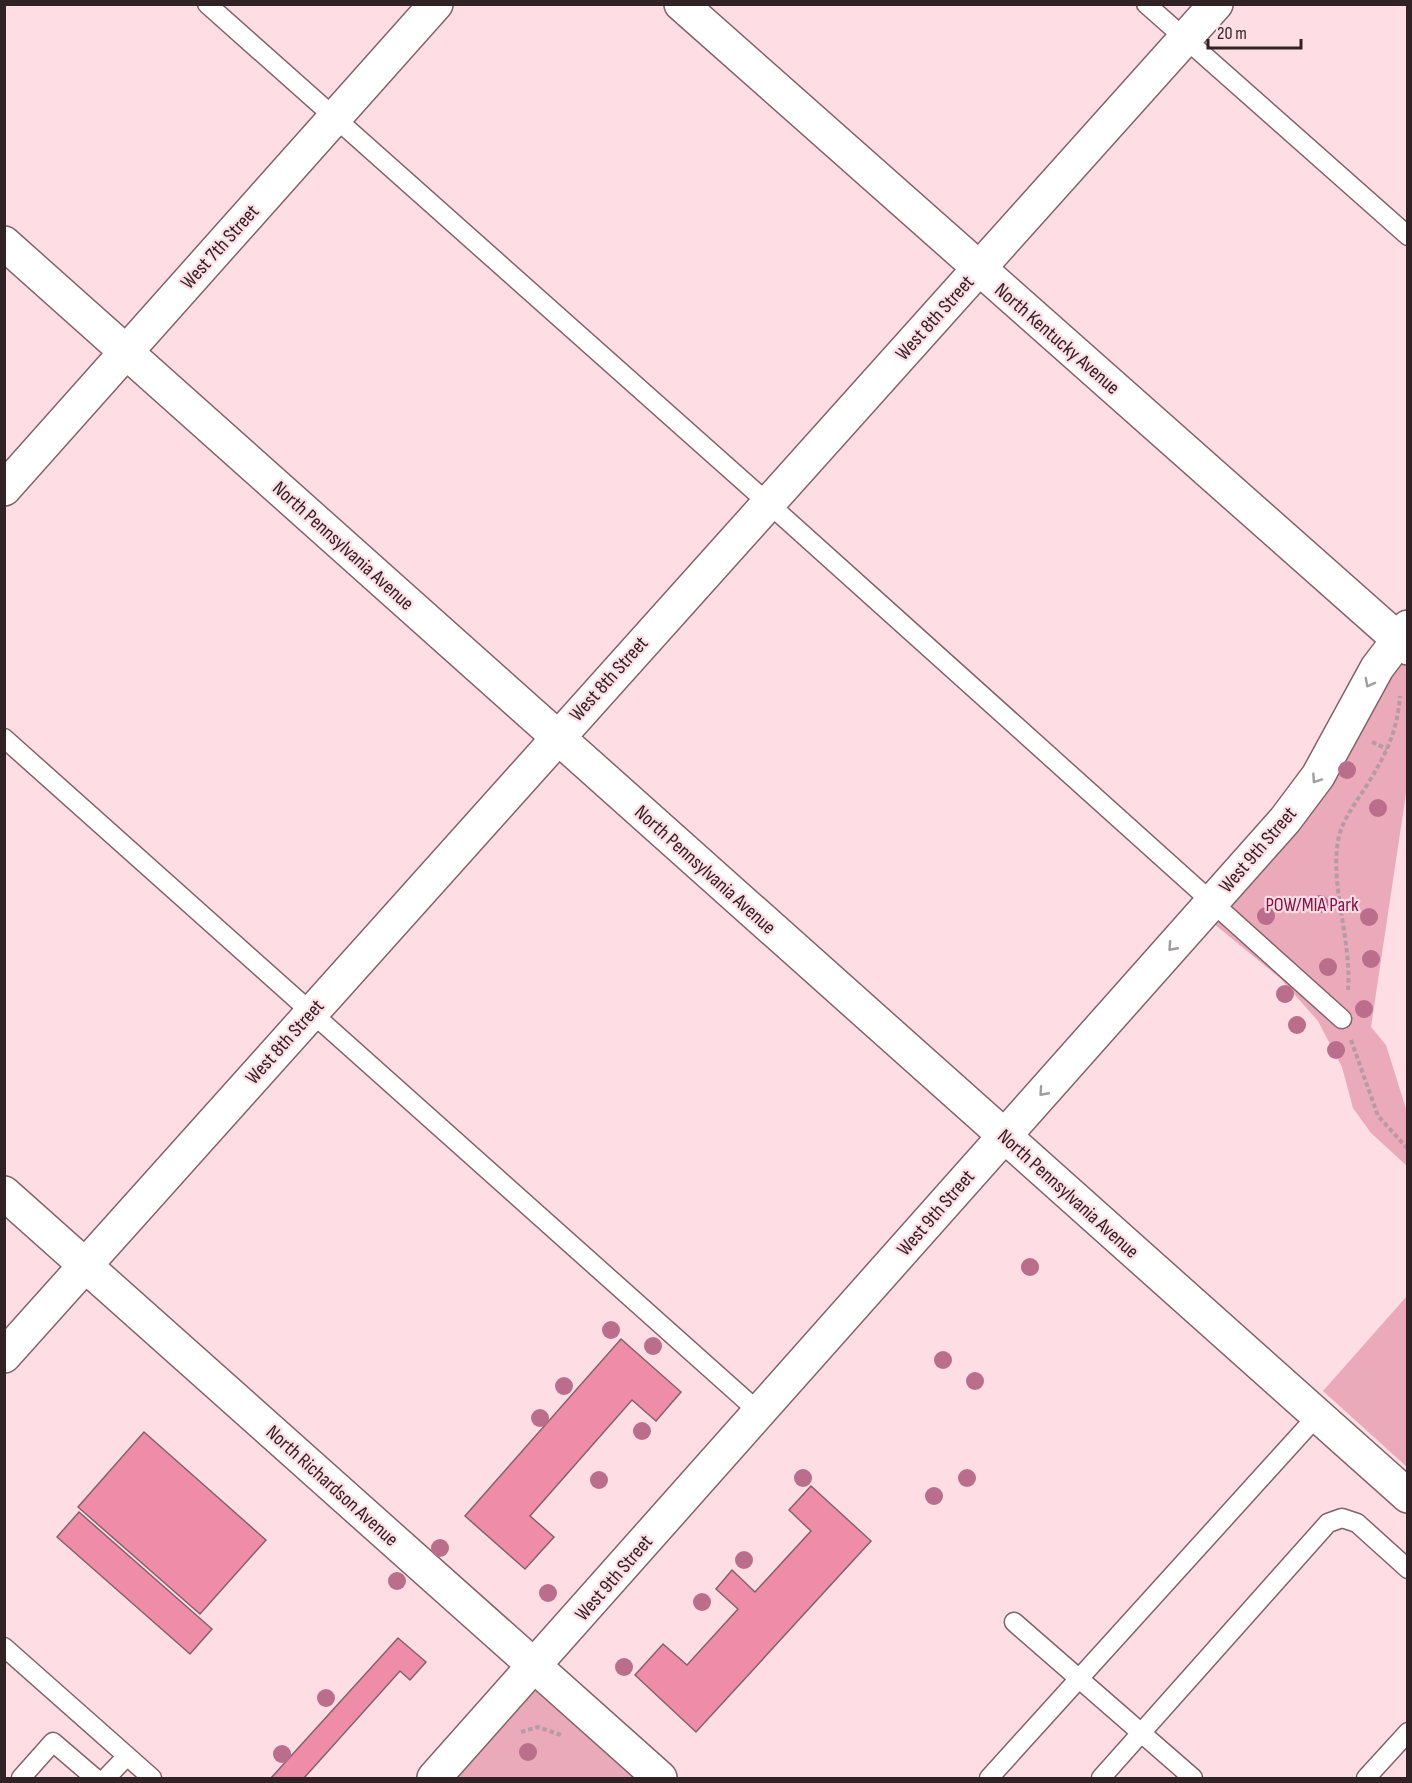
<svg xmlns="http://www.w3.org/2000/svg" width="1412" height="1783" font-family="'Sofia Sans Condensed',sans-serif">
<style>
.green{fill:#eaaaba}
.building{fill:#ef8da9;stroke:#84626b;stroke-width:1.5}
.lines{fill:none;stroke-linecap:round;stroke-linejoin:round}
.lane-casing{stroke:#85626b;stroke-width:21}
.street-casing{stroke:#85626b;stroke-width:36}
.secondary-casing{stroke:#85626b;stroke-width:36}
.path{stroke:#b69ba2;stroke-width:4;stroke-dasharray:4.5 3;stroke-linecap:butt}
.lane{stroke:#fff;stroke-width:18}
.street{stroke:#fff;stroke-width:33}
.secondary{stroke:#fff;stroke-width:33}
.tree{fill:#bb6d8c}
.oneway{stroke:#a29c9d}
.labels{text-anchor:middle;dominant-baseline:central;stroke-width:4.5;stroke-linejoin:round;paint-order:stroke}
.street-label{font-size:20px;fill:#312226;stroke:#fedde5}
.park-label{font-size:20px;fill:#851244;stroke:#fedde5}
</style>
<rect width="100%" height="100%" fill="#fedde5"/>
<path class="green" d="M1407,648L1408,780L1371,1027L1386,1045L1407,1112V1166L1371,1133L1353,1108L1342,1067L1318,1021L1281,979L1202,914Z
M1407,1296V1467L1323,1391Z
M536,1668L660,1778H434Z"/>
<path class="building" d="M621,1339L681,1392L656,1421L632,1400L530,1516L554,1537L525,1569L465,1516Z
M144,1432L266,1540L200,1614L78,1507Z
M811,1486L871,1541L696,1732L635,1675L663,1644L687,1665L738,1609L716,1589L732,1570L755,1592L811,1531L789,1510Z
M79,1512L212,1629L190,1654L57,1537Z
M398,1638L426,1662L410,1680L400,1671L304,1778H271Z"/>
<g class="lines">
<g class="lane-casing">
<path id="lane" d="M207,4L768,503L1342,1019
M1146,4L1408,236
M4,738L760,1413
M1014,1622L1193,1778
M4,1647L152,1778
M21,1778L53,1742L95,1778
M106,1778L127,1756
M989,1778L1317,1416
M1101,1778L1328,1523L1342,1518L1357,1523L1408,1569
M1366,1778L1408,1732"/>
</g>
<g class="street-casing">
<path id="street" d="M4,243L1408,1496
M4,489L436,4
M434,1778L1285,820L1318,776L1377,668L1408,627"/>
</g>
<g class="secondary-casing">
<path id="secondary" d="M681,4L1408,648
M4,1193L660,1778
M4,1356L1216,4"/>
</g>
<path class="path" d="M1372,742L1387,749
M1348,990C1352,942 1330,887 1338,841C1342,819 1356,803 1367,785C1386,754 1397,733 1400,696
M1351,1040L1378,1116L1408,1149
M521,1732L538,1727L561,1735"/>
<use href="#lane" class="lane"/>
<use href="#street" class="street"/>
<use href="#secondary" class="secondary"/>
</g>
<g class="tree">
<circle cx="1347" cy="770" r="9"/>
<circle cx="1378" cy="808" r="9"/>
<circle cx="1320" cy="904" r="9"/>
<circle cx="1266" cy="916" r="9"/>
<circle cx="1369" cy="917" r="9"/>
<circle cx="1371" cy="959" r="9"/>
<circle cx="1328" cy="967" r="9"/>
<circle cx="1285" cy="994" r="9"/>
<circle cx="1364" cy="1009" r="9"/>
<circle cx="1297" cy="1025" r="9"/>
<circle cx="1336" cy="1050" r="9"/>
<circle cx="1030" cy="1267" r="9"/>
<circle cx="611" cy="1330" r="9"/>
<circle cx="653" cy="1346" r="9"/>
<circle cx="943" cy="1360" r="9"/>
<circle cx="975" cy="1381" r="9"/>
<circle cx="564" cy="1386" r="9"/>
<circle cx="540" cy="1418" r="9"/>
<circle cx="642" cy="1431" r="9"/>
<circle cx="803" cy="1478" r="9"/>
<circle cx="967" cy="1478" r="9"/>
<circle cx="599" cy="1480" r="9"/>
<circle cx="934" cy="1496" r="9"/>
<circle cx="440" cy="1548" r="9"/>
<circle cx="744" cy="1560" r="9"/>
<circle cx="397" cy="1581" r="9"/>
<circle cx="548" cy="1593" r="9"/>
<circle cx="702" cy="1602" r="9"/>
<circle cx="624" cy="1667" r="9"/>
<circle cx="326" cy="1698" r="9"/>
<circle cx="528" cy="1752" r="9"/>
<circle cx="282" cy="1754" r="9"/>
</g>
<defs><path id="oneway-chevron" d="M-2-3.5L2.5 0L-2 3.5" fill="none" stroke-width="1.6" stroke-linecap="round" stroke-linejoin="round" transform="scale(1.5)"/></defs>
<g class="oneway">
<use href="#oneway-chevron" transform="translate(1369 683) rotate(118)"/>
<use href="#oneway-chevron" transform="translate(1316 779) rotate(124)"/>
<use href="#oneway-chevron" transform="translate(1172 947) rotate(132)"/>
<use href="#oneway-chevron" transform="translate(1043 1092) rotate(132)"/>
</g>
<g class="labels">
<g class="street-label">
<text transform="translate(220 247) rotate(-48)">West 7th Street</text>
<text transform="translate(935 318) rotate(-48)">West 8th Street</text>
<text transform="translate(1057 339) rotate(41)">North Kentucky Avenue</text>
<text transform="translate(343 546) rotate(42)">North Pennsylvania Avenue</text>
<text transform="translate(609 679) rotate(-48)">West 8th Street</text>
<text transform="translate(1258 850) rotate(-49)">West 9th Street</text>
<text transform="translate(705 870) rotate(42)">North Pennsylvania Avenue</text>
<text transform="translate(285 1042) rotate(-48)">West 8th Street</text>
<text transform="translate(1068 1194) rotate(42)">North Pennsylvania Avenue</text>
<text transform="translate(936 1213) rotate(-49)">West 9th Street</text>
<text transform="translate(332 1486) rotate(42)">North Richardson Avenue</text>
<text transform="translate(614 1578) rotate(-49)">West 9th Street</text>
</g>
<g class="park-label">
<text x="1312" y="905">POW/MIA Park</text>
</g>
</g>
<rect width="1412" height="1783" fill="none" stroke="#312226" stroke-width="12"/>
<path d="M1208 39v9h93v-9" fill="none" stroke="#312226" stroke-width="3"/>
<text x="1217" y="39" font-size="18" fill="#312226" stroke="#fedde5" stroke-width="4.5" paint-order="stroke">20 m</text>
</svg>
